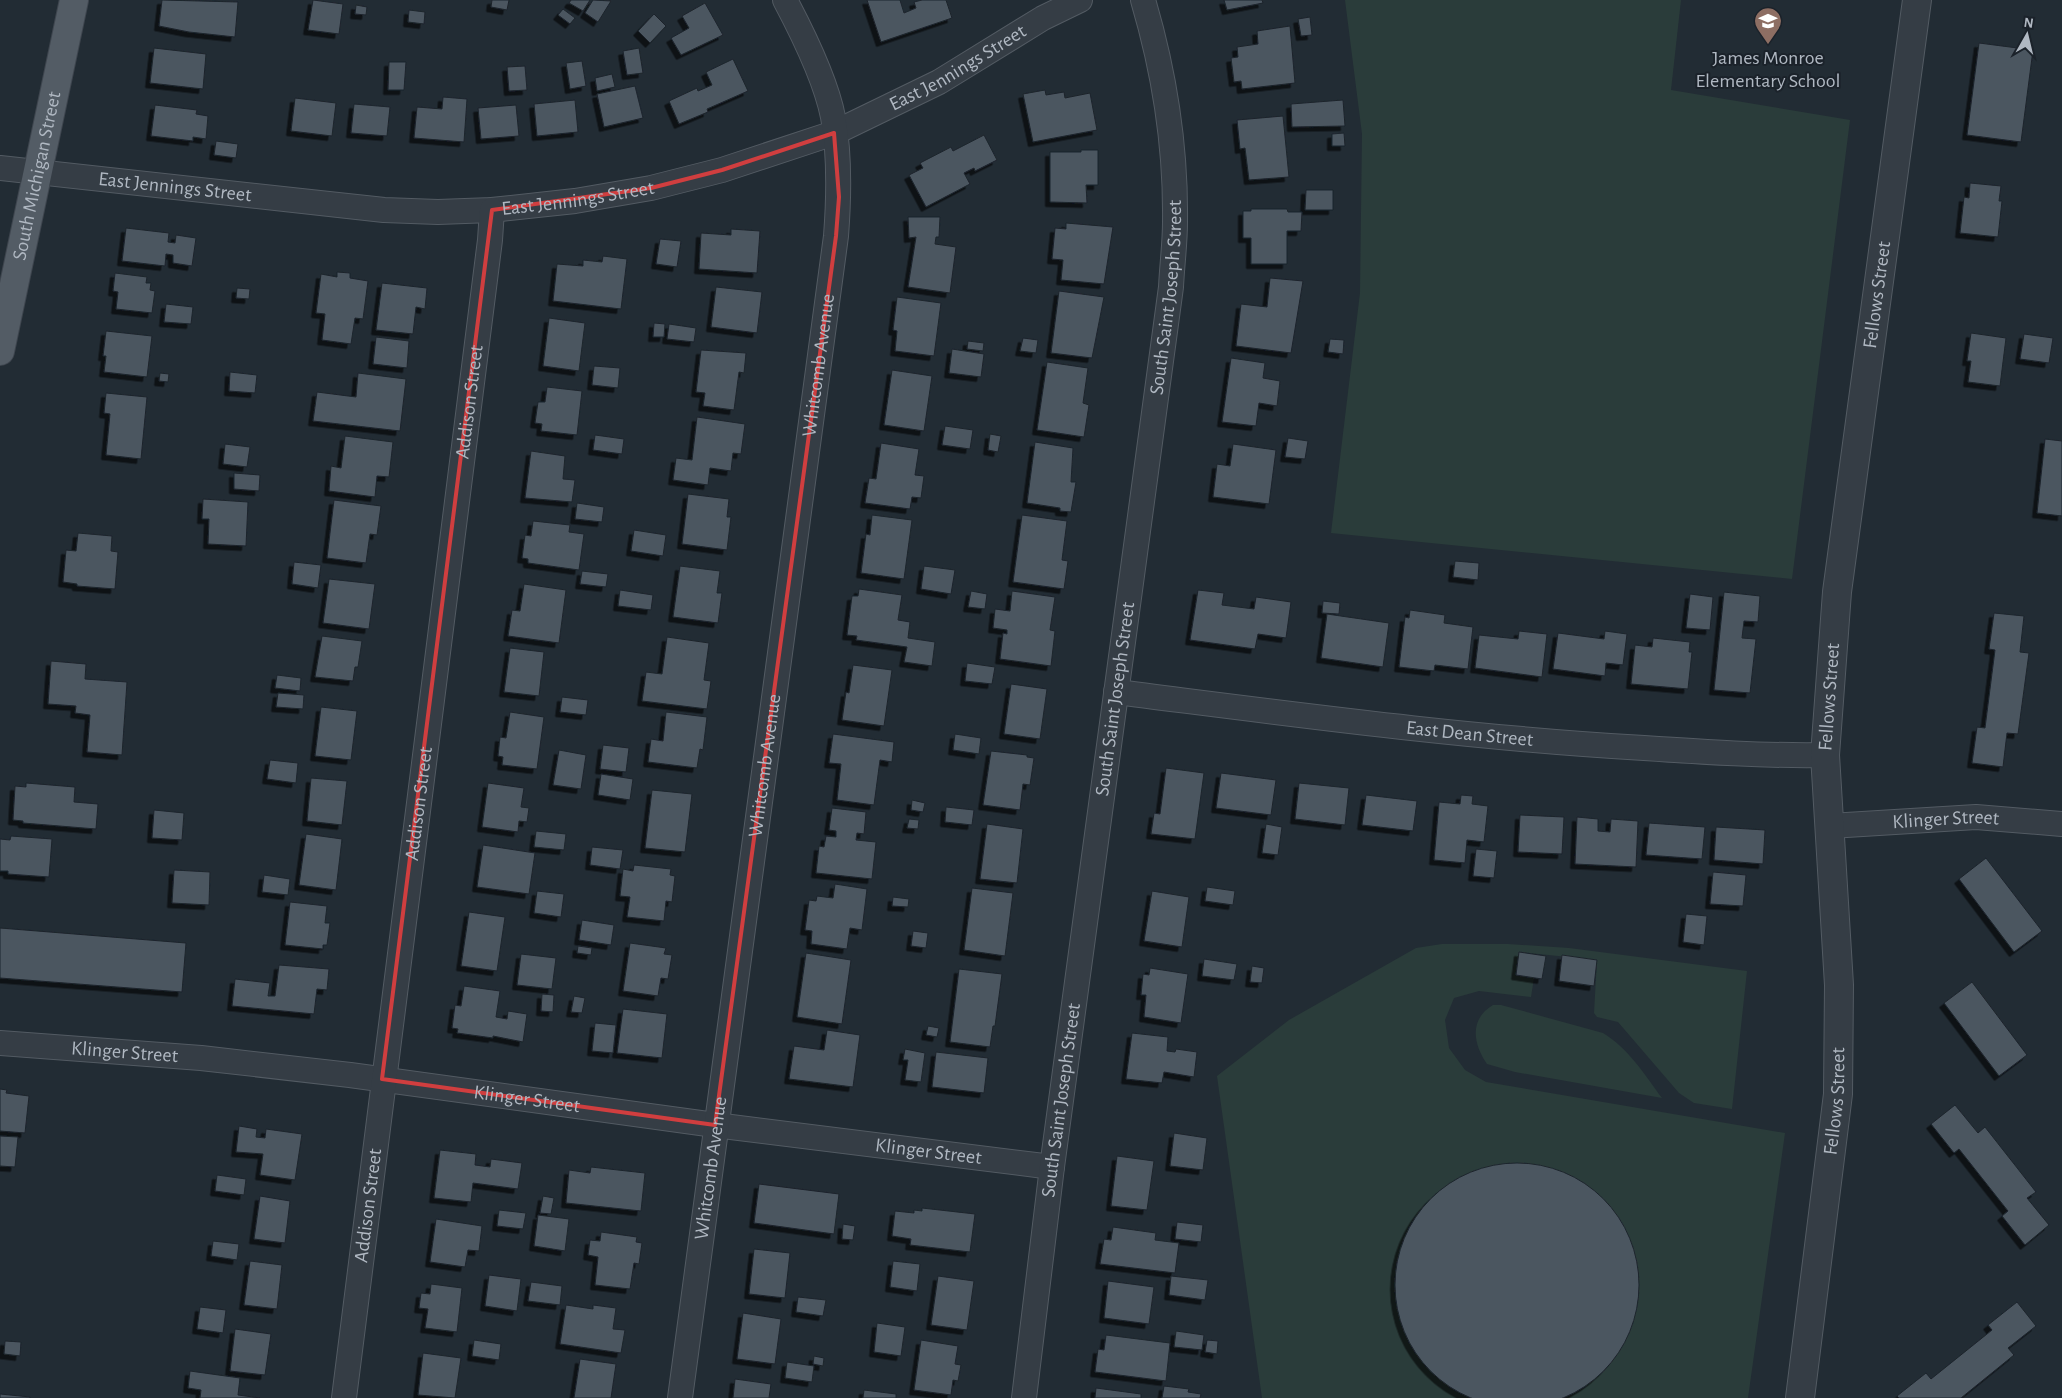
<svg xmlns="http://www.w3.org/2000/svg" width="2062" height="1398" font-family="'Alegreya Sans',sans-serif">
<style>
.green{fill:#2a3c3a}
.building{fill:#4b5660;stroke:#1d242c;filter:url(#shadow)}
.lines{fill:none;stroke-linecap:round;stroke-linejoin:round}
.minor-casing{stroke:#535b63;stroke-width:26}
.tertiary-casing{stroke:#535b63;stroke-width:30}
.primary-casing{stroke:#3f464f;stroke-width:30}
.minor{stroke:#353d45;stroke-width:24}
.tertiary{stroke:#353d45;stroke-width:28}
.primary{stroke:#535c65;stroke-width:28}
.marked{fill:none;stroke:#d03e3f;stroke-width:4;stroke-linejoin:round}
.labels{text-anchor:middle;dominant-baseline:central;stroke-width:4;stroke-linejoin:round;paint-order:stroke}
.poi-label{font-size:20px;fill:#b0b8c2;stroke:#1b222a}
.street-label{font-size:20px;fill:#b0b8c2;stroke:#1b222a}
</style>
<defs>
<filter id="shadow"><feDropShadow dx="-4.5" dy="4.5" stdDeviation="0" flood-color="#0009"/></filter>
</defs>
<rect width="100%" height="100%" fill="#222c34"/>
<path class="green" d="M1345,0H1681L1671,90L1850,120L1792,579L1331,533L1360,293L1362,134Z
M1442,944H1508L1569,948L1747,971L1732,1109L1694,1103L1679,1093L1618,1022L1597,1017L1594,1013L1597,960L1519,952L1516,975L1534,978L1531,997L1479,991L1454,998L1445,1020L1449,1048L1465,1070L1486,1082L1785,1133L1748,1398H1262L1217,1076L1289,1020L1416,948Z
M1493,1005H1501L1603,1033C1628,1048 1645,1075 1662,1098L1515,1072L1487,1064C1473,1044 1469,1019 1493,1005Z"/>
<path class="building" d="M162,0L238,2L235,37L189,32L159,26Z
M313,0L343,4L339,34L308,30Z
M492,0H509L507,10L491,7Z
M571,0H590L583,11L569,3Z
M593,0L611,1L598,22L585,13Z
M867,0H900L904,13L916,8L914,2L922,0H946L952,18L881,42Z
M1224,0H1262L1263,3L1227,10Z
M705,3L723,35L681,55L671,38L689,28L682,16Z
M356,5L367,7L366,15L355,14Z
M563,9L575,18L570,24L558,15Z
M409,10L425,12L424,24L408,22Z
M654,14L666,26L650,43L638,31Z
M1310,17L1312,35L1301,36L1298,19Z
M1290,26L1295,83L1242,89L1241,81L1234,82L1231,58L1238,57L1237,47L1258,44L1257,31Z
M1979,43L2033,50L2021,142L1967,135Z
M154,48L206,54L203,89L150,83Z
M639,48L643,73L627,75L623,51Z
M733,59L748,91L707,109L708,112L679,124L669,101L697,88L698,91L712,85L706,72Z
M582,61L586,86L570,89L566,63Z
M389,62H406L404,90H388Z
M525,66L527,90L509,91L507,67Z
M612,74L615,87L597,91L595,78Z
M635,86L643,118L604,127L597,94Z
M1045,90L1046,95L1064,92L1065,98L1090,93L1097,130L1033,142L1023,94Z
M443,97L467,99L464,142L414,138L417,107L442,109Z
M295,98L336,103L332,136L291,131Z
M575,100L578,132L537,136L534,104Z
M1343,100L1345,126L1292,127L1291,104Z
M354,104L390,107L387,136L351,133Z
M155,105L197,110L196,114L208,116L206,139L193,137V141L151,136Z
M516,105L519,136L481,139L478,108Z
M1283,116L1289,177L1249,180L1245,148L1240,149L1237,120Z
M1344,133L1345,146H1332V134Z
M984,135L997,160L975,171L974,168L964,173L970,184L926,207L909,175L923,168L920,163L951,147L953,151Z
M216,141L238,144L236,158L214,155Z
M1081,150H1098V185H1086L1087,203L1050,202V152H1081Z
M1970,183L2001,186L1999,201H2002L1998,237L1960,233L1964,197L1969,198Z
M1306,190H1333V210H1305Z
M1251,209H1287L1288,212H1302L1301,231H1287V264H1251V238H1243V211H1251Z
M908,217H940L939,237H936L935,244L956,247L950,293L908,287L916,237L909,238Z
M1066,223L1113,227L1104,284L1061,280L1063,260L1052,259L1055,228L1066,229Z
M126,228L169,233L168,242L175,243L176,235L196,238L192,266L173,263V255L166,254L165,266L122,261Z
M731,229L760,231L757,273L699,269L701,233L731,235Z
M660,239L681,241L677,267L656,264Z
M603,256L627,259L621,309L553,301L557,264L583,266V260L602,262Z
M337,272L350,273V278L368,281L363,319L355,318L351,344L322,340L325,314L316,313L321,274L337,277Z
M115,273L147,277L146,283H151L150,290L155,291L152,313L116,309L118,292L113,291Z
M1270,278L1303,281L1291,353L1236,346L1241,304L1267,307Z
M382,283L427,288L425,309L416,307L413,334L376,330Z
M716,287L762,292L757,333L711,327Z
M237,288L250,289L249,299L236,298Z
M1059,291L1104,297L1092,358L1051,353Z
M897,297L941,303L934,356L895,351L897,331L893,330Z
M166,304L193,307L191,324L164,322Z
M549,318L585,323L579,371L543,366Z
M654,323L665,324L664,337H653Z
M669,324L696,328L694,342L667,339Z
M106,331L152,336L147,377L104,372L106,356H103Z
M1971,333L2006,338L2000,386L1968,382L1971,361H1967Z
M2024,334L2053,338L2049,363L2020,359Z
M376,337L409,341L407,368L373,364Z
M1023,338L1038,340L1036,353L1020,351Z
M1330,339L1344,340L1343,354L1328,352Z
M968,341L984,343L983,351L967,349Z
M952,349L984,354L981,377L949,373Z
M701,350L746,353L744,373L739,372L734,410L703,406L705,393L696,392Z
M1231,358L1265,363L1263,378L1280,381L1277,406L1259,403L1256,426L1222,422Z
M1047,362L1088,368L1083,403L1089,405L1084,437L1037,430Z
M594,366L620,368L618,388L592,385Z
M892,370L932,376L924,431L884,425Z
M230,372L257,375L255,393L229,391Z
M160,373L169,374L168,382L159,381Z
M358,373L406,379L400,431L313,421L317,392L356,397Z
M547,387L582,391L577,435L541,431L542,424L535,423L538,402H545Z
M106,393L147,397L141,459L106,455L110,414L104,413Z
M697,417L745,424L741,454L733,453L731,471L710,468L708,485L673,480L676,458L692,460Z
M945,426L973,430L970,449L942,445Z
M990,434L1001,436L998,452L988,450Z
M595,435L624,439L622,454L593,450Z
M345,436L393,442L389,477L377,476L375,497L329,491L331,466L341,468Z
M1288,438L1308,441L1305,459L1285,457Z
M2045,439L2062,441V516L2037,513Z
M1035,442L1073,448L1071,482H1076L1071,512L1060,511V508L1027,503Z
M881,443L919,449L915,475L924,476L921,498L912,497L910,509L865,503L869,478L876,479Z
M225,444L250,447L247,467L223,464Z
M1233,444L1276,450L1269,504L1213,497L1217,464L1230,466Z
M531,451L565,456L563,479L575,480L572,502L525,498Z
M234,473L260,475L259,491L234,489Z
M688,494L729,499L727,517H731L727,550L682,544Z
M203,499L248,502L246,546L208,544L209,519H202Z
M334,500L381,506L377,535L370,534L366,563L327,558Z
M577,503L604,507L602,522L575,519Z
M872,515L912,520L904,579L861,573L866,534L870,535Z
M1022,515L1067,521L1062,560L1068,561L1064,589L1013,582Z
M533,521L570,525L569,532L584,534L579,570L528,563V559L522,558L525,535L531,536Z
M634,530L666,535L663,556L631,551Z
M78,533L112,536L111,551L118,552L115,589L77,586V584L63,582L66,550L76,551Z
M1455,561L1479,563L1478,580L1453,577Z
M294,562L321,565L318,588L292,584Z
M680,566L720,571L717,593H722L718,623L673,617Z
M924,566L955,570L951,594L921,589Z
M582,571L608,574L606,587L580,584Z
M329,579L375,584L369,629L323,623Z
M524,584L566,590L559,643L508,636L512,610L520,611Z
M859,589L902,595L898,620L910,622L908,638L935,642L932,666L904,662L907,647L856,640L857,636L847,635L852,596H858Z
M620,590L653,595L651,610L618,606Z
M1198,590L1224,593L1222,605L1254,609L1256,597L1291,602L1286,638L1258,634L1255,649L1190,640Z
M971,591L987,594L985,609L968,607Z
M1012,591L1055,597L1050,630L1055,631L1051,666L1000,659L1003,633L1007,634V630L993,628L995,609L1010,611Z
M1724,592L1760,596L1758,622L1744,621L1742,638L1756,639L1750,693L1714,690Z
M1690,594L1713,597L1710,630L1686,628Z
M1323,601L1340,603L1339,614L1322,613Z
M1410,610L1445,615L1444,623L1473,627L1468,669L1435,665L1434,671L1399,667L1405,617L1409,618Z
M1994,613L2024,616L2020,652L2029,653L2018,734L2007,733L2003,767L1972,763L1977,727L1985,728L1995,650L1989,649Z
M1327,614L1389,623L1383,667L1321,658Z
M1519,631L1547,634L1542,677L1475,668L1479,635L1518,639Z
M1605,631L1627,634L1623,665L1606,663L1605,676L1553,669L1558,633L1604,639Z
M322,636L362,641L358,667H355L353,681L315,677Z
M667,637L709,643L704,680L711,681L707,709L642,701L646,672L662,674Z
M1653,638L1690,642L1689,652H1692L1688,689L1631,684L1635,645L1652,647Z
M510,648L544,652L539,696L504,692Z
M51,661L86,664L85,679L127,682L122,755L87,752L90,715L75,713L76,706L48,704Z
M967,663L995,667L992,684L965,681Z
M853,665L892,670L884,726L842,720L846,692L849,693Z
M277,675L301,678L300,691L275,688Z
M1011,684L1047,689L1040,739L1004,734Z
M278,693L304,695L303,709L276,707Z
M562,697L588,700L586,715L560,712Z
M321,707L357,711L351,760L315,756Z
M510,712L544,717L537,769L502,765L503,757L498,756L500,737L506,738Z
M666,712L707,717L703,750L700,749L697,768L648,762L651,739L663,741Z
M833,734L894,742L892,762L880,760L874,805L837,800L841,764L829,763Z
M955,734L981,738L979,754L953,750Z
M603,745L629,748L626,772L600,769Z
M559,750L586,755L581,789L553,785Z
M991,751L1027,755V757L1034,758L1030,785L1023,784L1020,810L983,805Z
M270,760L298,763L296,783L267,779Z
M1166,768L1204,773L1195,839L1151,834L1154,813L1160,814Z
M1221,773L1276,780L1271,815L1216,808Z
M601,774L633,779L630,800L598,795Z
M311,778L347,781L342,825L307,821Z
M26,783L75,787L74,802L98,804L96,829L23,823V821L13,820L15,786L26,787Z
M488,783L524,788L521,807L529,808L527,822L519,821L518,832L482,827Z
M1299,783L1349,788L1345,825L1295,819Z
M652,790L692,794L685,852L645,848Z
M1366,795L1417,801L1413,831L1362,825Z
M1461,795L1473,796L1472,804L1488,806L1484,842L1467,840L1465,863L1434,860L1439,802L1460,804Z
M912,800L925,803L923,812L911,810Z
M946,807L974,810L972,825L945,822Z
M832,808L866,812L864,834L857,833L856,840L876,842L872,879L816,873L819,846L824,847L826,836L836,837V831L829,830Z
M154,810L184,813L182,840L152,838Z
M1520,815L1564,817L1562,854L1518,852Z
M1577,817L1598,819V831L1610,832L1611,819L1638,821L1636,867L1575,864Z
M909,819L919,820L918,829L907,828Z
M1649,823L1705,827L1702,859L1646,855Z
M987,824L1023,829L1017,883L980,879Z
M1266,824L1282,827L1278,855L1262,853Z
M1716,827L1765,830L1763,864L1714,860Z
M536,831L566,834L564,850L534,847Z
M306,834L342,839L336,890L299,885Z
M11,836L52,839L49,877L8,874V871H0V839L10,840Z
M483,845L535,853L529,894L477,887Z
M592,847L623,850L620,869L590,865Z
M1476,849L1497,851L1494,878L1473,876Z
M1986,858L2042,931L2014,952L1959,879Z
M634,865L671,869L670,875L675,876L672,902L666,901L664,921L627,917L630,897L620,896L623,869L633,871Z
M174,870L210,872L209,905L172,903Z
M1713,872L1746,875L1743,906L1710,904Z
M264,875L290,879L288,895L262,892Z
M835,884L867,889L862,930L850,928L847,949L811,944L812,931L805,930L809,900L816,901L817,896L833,898Z
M1207,887L1235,891L1233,905L1205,901Z
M972,888L1013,893L1005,956L964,950Z
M537,891L564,894L561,917L534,913Z
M1152,891L1189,897L1182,947L1144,941Z
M893,897L909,899L908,907L892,906Z
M290,902L327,906L325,923H330L327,945H323V949L285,945Z
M469,912L505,917L497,971L461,966Z
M1686,914L1707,916L1704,945L1683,942Z
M582,920L614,925L611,945L579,940Z
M0,928L186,943L182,992L0,978Z
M913,931L928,933L926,948L911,946Z
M630,943L666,948L664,954L672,955L668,979L661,978L658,996L623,991Z
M578,946L592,948L591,955L577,953Z
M1519,952L1546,956L1542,979L1516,975Z
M806,953L851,960L842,1024L797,1017Z
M521,954L556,958L552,989L517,985Z
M1562,955L1597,960L1594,986L1559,981Z
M1204,959L1237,964L1234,980L1202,976Z
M279,965L329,969L327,990L317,989L314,1014L232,1006L235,979L270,983L268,996H275Z
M1252,966L1264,968L1262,983L1250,982Z
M1150,968L1188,974L1181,1023L1144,1017L1146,995H1141L1143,974L1149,975Z
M959,969L1002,974L995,1026H993L990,1047L950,1042Z
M1972,982L2027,1055L1999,1076L1944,1003Z
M464,986L500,991L496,1017L507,1019L508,1011L527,1014L523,1042L493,1036V1038L457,1033L458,1029L452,1028L455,1005L461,1006Z
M542,994L554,995L553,1012L541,1011Z
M574,996L585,998L582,1013L571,1012Z
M623,1009L667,1014L662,1058L617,1053Z
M595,1023L616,1025L613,1053L592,1051Z
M928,1026L939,1028L937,1037L926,1035Z
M827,1030L860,1035L853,1087L789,1079L794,1046L824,1050Z
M1132,1033L1168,1037L1167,1051L1175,1052L1176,1049L1197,1052L1194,1077L1164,1072L1162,1083L1126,1079Z
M905,1049L925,1053L921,1082L905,1080L908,1060H903Z
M936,1052L988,1058L984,1093L932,1087Z
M0,1089L7,1090L6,1093L29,1096L25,1133L0,1131Z
M1955,1105L1978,1133L1985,1127L2036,1192L2027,1198L2049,1225L2025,1245L2002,1216L2008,1211L1959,1149L1954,1153L1931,1124Z
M239,1126L257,1129L256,1137L265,1138L266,1129L302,1134L295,1180L260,1175L263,1154L236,1152Z
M1174,1133L1207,1138L1203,1170L1170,1166Z
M0,1136L18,1137L15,1167L0,1166Z
M440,1150L476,1154L475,1165L490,1167L491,1159L522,1163L518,1189L473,1183L471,1202L434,1198Z
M1117,1156L1154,1161L1147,1210L1111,1206Z
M1395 1285a122 122 0 1 1 244 0a122 122 0 1 1-244 0Z
M591,1167L645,1173L641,1211L566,1203L569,1170L590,1173Z
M217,1175L246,1179L244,1195L215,1191Z
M759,1184L839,1194L834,1234L754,1223Z
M260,1196L290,1201L285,1243L254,1239Z
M543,1196L554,1198L551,1214L540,1213Z
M922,1208L975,1214L970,1252L910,1245L911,1239L892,1236L895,1211L914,1213V1210L922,1211Z
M499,1210L526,1213L523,1229L497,1226Z
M538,1215L569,1219L565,1251L534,1246Z
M436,1219L482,1226L479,1251L468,1250L465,1267L430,1262Z
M1177,1222L1203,1225L1201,1242L1175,1239Z
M843,1224L855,1226L853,1240L842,1239Z
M1113,1227L1156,1233L1155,1240L1179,1243L1175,1273L1100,1264L1104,1239L1111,1240Z
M601,1232L637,1237L636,1242L642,1243L639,1264L634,1263L630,1289L595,1285L598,1257L588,1255L590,1240L600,1241Z
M213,1241L239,1244L237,1260L211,1256Z
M754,1249L790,1253L785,1298L749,1294Z
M250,1261L282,1265L277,1309L244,1305Z
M893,1261L920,1264L917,1291L890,1287Z
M489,1275L521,1279L517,1311L485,1306Z
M938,1276L974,1281L967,1330L931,1325Z
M1171,1276L1208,1280L1205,1300L1169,1295Z
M1108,1281L1154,1287L1149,1324L1104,1318Z
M531,1282L562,1286L560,1305L528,1301Z
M431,1284L462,1288L457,1332L425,1328L428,1309L419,1308L421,1293L430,1294Z
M798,1297L826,1300L823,1316L796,1312Z
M2017,1302L2036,1326L2008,1348L2014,1355L1961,1398H1899L1897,1396L1926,1373L1931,1379L1992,1330L1988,1325Z
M566,1305L593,1309V1305L616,1308L613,1329L625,1330L621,1353L560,1344Z
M200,1307L226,1310L223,1333L197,1329Z
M743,1313L781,1319L775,1364L737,1359Z
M877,1323L905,1327L901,1356L874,1352Z
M235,1329L271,1334L265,1375L230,1371Z
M1176,1331L1204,1335L1202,1350L1174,1347Z
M1106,1335L1170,1343L1166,1381L1095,1372L1098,1349L1104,1350Z
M474,1340L501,1344L499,1360L472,1356Z
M921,1340L958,1346L955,1364L961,1365L958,1381L953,1380L951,1395L914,1390Z
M1207,1340L1218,1341L1217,1354L1205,1352Z
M5,1341L21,1342L20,1356L4,1354Z
M423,1353L461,1358L455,1398L418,1395Z
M814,1356L824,1358L823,1366L813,1364Z
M580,1359L616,1364L611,1398H574Z
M787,1362L814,1366L812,1382L785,1378Z
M190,1371L240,1378L238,1395L260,1398H200L201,1390L188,1388Z
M735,1379L771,1384L769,1398H733Z
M1164,1386L1189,1389L1188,1392L1201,1394L1200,1398H1162Z
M1096,1388L1141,1394V1398H1095Z
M864,1390L896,1394V1398H863Z
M0,1394L30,1397V1398H0Z"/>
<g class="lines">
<g class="minor-casing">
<g id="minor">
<path id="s1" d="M0,168L384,210L438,212L492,210L575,201L651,188L722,170L834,133L939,82L1043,18L1080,0"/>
<path id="s2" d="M1116,692C1292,714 1467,738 1644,748C1704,752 1765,756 1825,755"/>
<path id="s3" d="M1830,826L1976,817L2062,824"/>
<path id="s4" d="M0,1043L201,1058L350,1075L715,1125L1052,1167"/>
<path id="s5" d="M344,1398L490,240L492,210"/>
<path id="s6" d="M680,1398L836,236C839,197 840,155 833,117C826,81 802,32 785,0"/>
<path id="s7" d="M1024,1398L1052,1167L1171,287C1172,265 1175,244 1175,222C1176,147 1164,71 1143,0"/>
</g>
</g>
<g class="tertiary-casing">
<g id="tertiary">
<path id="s8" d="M1800,1398L1838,1094L1839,985L1825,755L1837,592L1917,0"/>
</g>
</g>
<g class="primary-casing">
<g id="primary">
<path id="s9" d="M0,351L74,0"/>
</g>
</g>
<use href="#minor" class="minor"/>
<use href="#tertiary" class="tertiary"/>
<use href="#primary" class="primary"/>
</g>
<path class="marked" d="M834,133L839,197L836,236L715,1125L382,1079L492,210L651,188L722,170Z"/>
<defs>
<g id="school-pin" transform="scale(1.4375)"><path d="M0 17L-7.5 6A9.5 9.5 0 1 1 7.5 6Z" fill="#8d6e63" stroke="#1b222a"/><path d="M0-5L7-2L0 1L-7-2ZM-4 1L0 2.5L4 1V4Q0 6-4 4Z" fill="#fff"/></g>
</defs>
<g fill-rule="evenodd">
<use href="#school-pin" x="1768" y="21"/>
</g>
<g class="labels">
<g class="poi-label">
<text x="1768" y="58">James Monroe<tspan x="1768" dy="23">Elementary School</tspan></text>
</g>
<g class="street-label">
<text stroke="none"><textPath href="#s1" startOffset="986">East Jennings Street</textPath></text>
<text stroke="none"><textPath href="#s9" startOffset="179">South Michigan Street</textPath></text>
<text stroke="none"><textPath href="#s1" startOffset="176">East Jennings Street</textPath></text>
<text stroke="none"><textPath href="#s1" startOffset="581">East Jennings Street</textPath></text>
<text stroke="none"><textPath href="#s8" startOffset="1109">Fellows Street</textPath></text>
<text stroke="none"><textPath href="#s7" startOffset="1110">South Saint Joseph Street</textPath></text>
<text stroke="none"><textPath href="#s6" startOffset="1042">Whitcomb Avenue</textPath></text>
<text stroke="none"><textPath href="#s5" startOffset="1004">Addison Street</textPath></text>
<text stroke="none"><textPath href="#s8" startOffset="704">Fellows Street</textPath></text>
<text stroke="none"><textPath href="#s7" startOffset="705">South Saint Joseph Street</textPath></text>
<text stroke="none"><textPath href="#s2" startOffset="356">East Dean Street</textPath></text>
<text stroke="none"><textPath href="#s6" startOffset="638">Whitcomb Avenue</textPath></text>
<text stroke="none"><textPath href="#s5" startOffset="599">Addison Street</textPath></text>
<text stroke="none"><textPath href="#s3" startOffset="116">Klinger Street</textPath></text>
<text stroke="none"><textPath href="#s4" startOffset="125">Klinger Street</textPath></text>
<text stroke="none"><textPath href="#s4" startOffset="530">Klinger Street</textPath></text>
<text stroke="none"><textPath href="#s7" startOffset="300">South Saint Joseph Street</textPath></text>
<text stroke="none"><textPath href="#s8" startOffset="299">Fellows Street</textPath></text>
<text stroke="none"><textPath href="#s4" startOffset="935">Klinger Street</textPath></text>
<text stroke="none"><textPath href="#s6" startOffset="232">Whitcomb Avenue</textPath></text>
<text stroke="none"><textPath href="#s5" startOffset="194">Addison Street</textPath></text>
</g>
</g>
<g transform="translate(2027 35) rotate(8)" stroke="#1b222a" stroke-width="4" paint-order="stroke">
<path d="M0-4L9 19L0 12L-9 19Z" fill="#b0b8c2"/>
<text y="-8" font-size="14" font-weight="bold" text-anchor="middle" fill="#b0b8c2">N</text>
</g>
</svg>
